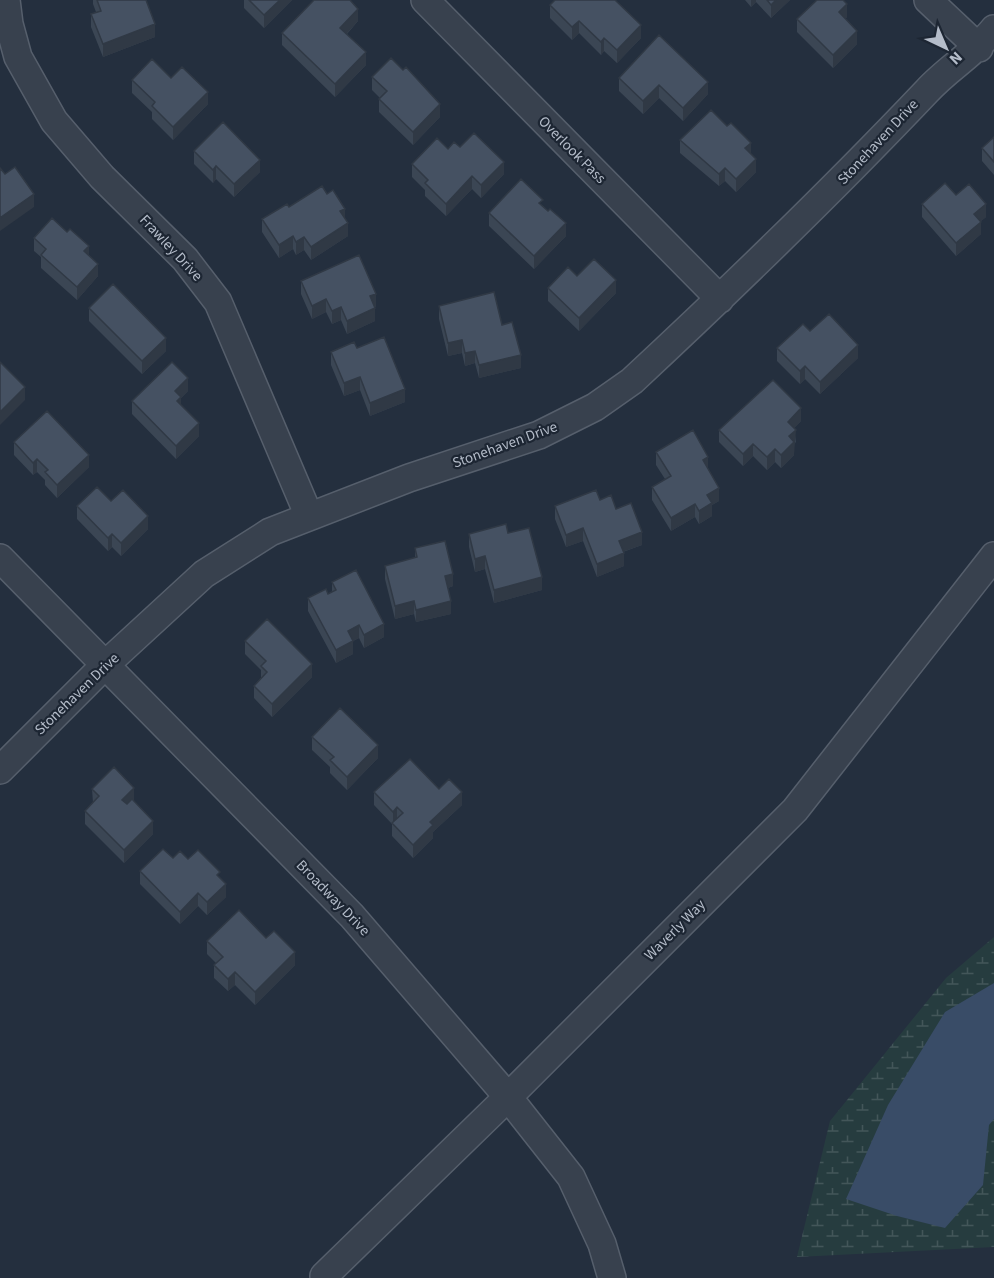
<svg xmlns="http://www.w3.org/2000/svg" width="994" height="1278" font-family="'Source Sans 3',sans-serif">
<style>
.wetland{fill:url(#wetland-marsh)}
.water{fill:#394c67}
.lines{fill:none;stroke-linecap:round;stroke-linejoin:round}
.street-casing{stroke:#565f6c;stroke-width:30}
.street{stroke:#38414e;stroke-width:27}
.wall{fill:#3b4654}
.shaded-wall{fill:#303945}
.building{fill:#455162;stroke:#303945;stroke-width:1.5}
.labels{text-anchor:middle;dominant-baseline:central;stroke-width:4.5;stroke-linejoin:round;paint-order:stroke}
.street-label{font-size:15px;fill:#b4bcc9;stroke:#1d2633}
</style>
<defs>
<pattern id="wetland-marsh" width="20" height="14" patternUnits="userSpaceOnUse" patternTransform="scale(1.5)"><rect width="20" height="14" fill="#263c3f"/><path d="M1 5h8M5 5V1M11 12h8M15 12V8" fill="none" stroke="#435659"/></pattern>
</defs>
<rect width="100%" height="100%" fill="#242f3e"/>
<path class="wetland" d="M994,937V1247L797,1257L830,1121L946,978Z"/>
<path class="water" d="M994,983V1119L989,1125L983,1185L945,1228L897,1216L846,1199L888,1105L945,1012Z"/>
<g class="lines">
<g class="street-casing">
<path id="street" d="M6,0L9,24L18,57L54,121L102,177L185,259L218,302L309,516
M425,0L720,299
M928,0L979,48
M0,558L352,916L508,1097L571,1177L602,1244L612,1278
M0,770L105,665L204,574L270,532L409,478L539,435L595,407L632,381C733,287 832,191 927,91C948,68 975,53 994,29
M324,1276L508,1097L795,810L994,556"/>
</g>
<use href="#street" class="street"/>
</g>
<path class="wall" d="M93,0H146L155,37L103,57L91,27V14L96,12L93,4Z
M244,0H292L264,28L244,8Z
M745,0H790L771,18L756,2L751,7Z
M550,5L641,38L617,63L604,51L601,55L579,33L572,40L550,18Z
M847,17L845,19L857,44L833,68L797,32V19Z
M358,21L347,34L366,65L335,97L282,45V33Z
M659,35L708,94L683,121L659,98L643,114L619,91V78Z
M372,77L440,117L413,145L379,112V99L380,98L372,90Z
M171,78L208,104L173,140L152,119V112L132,93V80Z
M727,126L751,154L756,172L736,192L725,181L719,186L680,153V140Z
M994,137V175L982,161V148Z
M460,147L504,174L481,198L472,189L446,216L425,196V190L412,177V164L448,149Z
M194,151L260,172L234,197L216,179L213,183L194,164Z
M956,195L986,217L981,221V234L956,256L922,217V204Z
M543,206L566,236L534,269L489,226V213Z
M289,207L345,218L348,236L311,260L304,250L296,255L293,249L279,258L262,232V219Z
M34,238L89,255L98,276L77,300L41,268V257L34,251Z
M301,281L376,306L375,307V321L347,334L341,320L332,324L326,312L312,319L301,294Z
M548,288L616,293L579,331L548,301Z
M439,306L502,325L521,368L479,378L475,363L465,366L462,353L448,356L439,319Z
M89,308L166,351L142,374L89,321Z
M810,331L858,358L820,394L805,379L800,384L777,361V348Z
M357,348L405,402L370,416L360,390L344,396L331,365V352Z
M188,391L181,398V405L199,436L176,459L132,414V401Z
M801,421L794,428L796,442L794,444V455L781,468L775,462L767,470L753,456L743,466L719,442V430Z
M14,442L89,467L57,498L45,485V480L37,472L33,475L14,455Z
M656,452L708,468L719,501L712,505V516L699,524L695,517L671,531L652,500V487L665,479L656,465Z
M600,500L616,509L642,545L623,552L624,566L597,577L583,541L566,547L555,519V506Z
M111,501L148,529L121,556L112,547L108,551L77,519V506Z
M508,533L542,590L494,603L485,569L475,572L469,547V534Z
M415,548L453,586L448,588L451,614L416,622L414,614L395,619L385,579V566L415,558Z
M332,582L384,637L364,648L359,638L353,641V654L336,663L308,611V598L328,594L332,592Z
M245,641L312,677L272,717L254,698V686L261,678V670L245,654Z
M312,737L378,758L347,790L330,773V767L312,750Z
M92,789L134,801L153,834L124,863L85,824V811L93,803Z
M439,789L462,805L433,832V838L413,858L392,836V824L374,805V792Z
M173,858L188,859L220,878L226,897L207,915L198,906L180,924L140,884V871Z
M266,938L295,965L255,1005L235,985L228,991L214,978V965L216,963L207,954V941Z"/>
<path class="shaded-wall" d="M280,0H292L264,28V15Z
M751,0H756V2L751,7Z
M776,0H790L771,18V5Z
M847,4V17L839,25V12Z
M358,9V21L340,41V28Z
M579,21V33L572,40V27Z
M155,24V37L103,57V44Z
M641,25V38L617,63V50Z
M857,31V44L833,68V55Z
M604,38V51L601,55V42Z
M366,52V65L335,97V84Z
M708,82V94L683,121V108Z
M659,85V98L643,114V101Z
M208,92V104L173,140V127Z
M440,104V117L413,145V132Z
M751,143V156L745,148Z
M756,159V172L736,192V179Z
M260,160V172L234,197V184Z
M504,162V174L481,198V185Z
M216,166V179L213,183V170Z
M725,168V181L719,186V174Z
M472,176V189L446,216V204Z
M34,194V207L0,231V218Z
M986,204V217L974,227V214Z
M345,209V222L340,211Z
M981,222V234L956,256V243Z
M348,223V236L311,260V247Z
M566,223V236L534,269V256Z
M293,236V249L279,258V245Z
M304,237V250L296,255V242Z
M89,246V259L84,251Z
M98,264V276L77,300V287Z
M616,280V293L579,331V318Z
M376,294V306L370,309V296Z
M326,299V312L312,319V306Z
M341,307V320L332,324V311Z
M375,308V321L347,334V321Z
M166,338V351L142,374V361Z
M462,340V353L448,356V343Z
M858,345V358L820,394V382Z
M475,351V363L465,366V353Z
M521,355V368L479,378V365Z
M805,366V379L800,384V371Z
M360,377V390L344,396V383Z
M188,378V391L181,398V410L177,414L175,391Z
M25,387V400L0,425V412Z
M405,389V402L370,416V403Z
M801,408V421L788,435V422Z
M199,423V436L176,459V446Z
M796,430L794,455L781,468V455L789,436Z
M753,444V456L743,466V454Z
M775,449V462L767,470V457Z
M89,455V467L57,498V485Z
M708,457V469L703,460Z
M37,459V472L33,475V463Z
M719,488V501L712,505V516L699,524V511L707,495Z
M695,504V517L671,531V518Z
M148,516V529L121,556V543Z
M583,528V541L566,547V535Z
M642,532V545L619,553V541Z
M112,534V547L108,551V538Z
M624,553V566L597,577V564Z
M485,556V569L475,572V559Z
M453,574V586L445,589V576Z
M542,577V590L494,603V590Z
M414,601V614L395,619V606Z
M451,601V614L416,622V610Z
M384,624V637L364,648V635Z
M359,625V638L353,641V654L336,663V650L348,631Z
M312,664V677L272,717V704Z
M378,745V758L347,790V777Z
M134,788V801L122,812V800Z
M462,792V805L433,832V838L413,858V845L430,822Z
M397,807V820L393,825V812Z
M153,821V834L124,863V850Z
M226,884V897L207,915V902Z
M198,893V906L180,924V912Z
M295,952V965L255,1005V992Z
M235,972V985L228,991V979Z"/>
<path class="building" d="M97,0H146L155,24L103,44L91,14L101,11Z
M249,0H280L264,15Z
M314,0H350L358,9L340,28L366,52L335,84L282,33Z
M555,0H615L641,25L617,50L604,38L601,42L579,21L572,27L550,5Z
M767,0H776L771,5Z
M817,0H843L847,4L839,12L857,31L833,55L797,19Z
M659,35L708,82L683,108L659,85L643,101L619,78Z
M391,58L403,70L406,67L440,104L413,132L379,99L387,91L372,77Z
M152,59L171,78L182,67L208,92L173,127L152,106L155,102L132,80Z
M711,110L727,126L731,123L751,143L745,148L756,159L736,179L725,168L719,174L680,140Z
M223,122L260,160L234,184L216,166L213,170L194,151Z
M474,133L504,162L481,185L472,176L446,204L425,183L428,180L412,164L437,138L448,149L454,142L460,147Z
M994,137V162L982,148Z
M15,167L34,194L0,218V168L5,174Z
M521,179L543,200L539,203L548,211L550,209L566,223L534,256L489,213Z
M945,183L956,195L969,184L986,204L974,214L981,222L956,243L922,204Z
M322,186L327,194L333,190L345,209L340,211L348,223L311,247L304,237L296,242L293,236L279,245L262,219L287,204L289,207Z
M52,218L67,232L70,229L89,246L84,251L98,264L77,287L41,255L46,249L34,238Z
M359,255L376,294L370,296L375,308L347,321L341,307L332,311L326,299L312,306L301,281Z
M594,259L616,280L579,318L548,288L568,267L577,276Z
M113,284L166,338L142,361L89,308Z
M494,292L502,325L512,322L521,355L479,365L475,351L465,353L462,340L448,343L439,306Z
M829,314L858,345L820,382L805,366L800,371L777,348L803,324L810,331Z
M384,337L405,389L370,403L360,377L344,383L331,352L354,342L357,348Z
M0,362L25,387L0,412Z
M172,362L188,378L175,391L181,397L177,401L199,423L176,446L132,401Z
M773,380L801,408L788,422L796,430L789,436L794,442L781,455L775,449L767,457L753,444L743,454L719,430Z
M47,411L89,455L57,485L45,472L48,470L37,459L33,463L14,442Z
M693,430L708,457L703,460L719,488L707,495L712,503L699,511L695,504L671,518L652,487L671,476L656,452Z
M97,487L111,501L123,490L148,516L121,543L112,534L108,538L77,506Z
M596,490L600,500L611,495L616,509L631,503L642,532L619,541L624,553L597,564L583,528L566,535L555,506Z
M506,524L508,533L529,528L542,577L494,590L485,556L475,559L469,534Z
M445,541L453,574L445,576L451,601L416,610L414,601L395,606L385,566L417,557L415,548Z
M356,570L384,624L364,635L359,625L348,631L353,641L336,650L308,598L326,589L328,594L336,590L332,582Z
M267,619L312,664L272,704L254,686L267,672L261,666L266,661L245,641Z
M340,708L378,745L347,777L330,760L334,757L312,737Z
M410,759L439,789L449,779L462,792L430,822L433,825L413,845L392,823L403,813L397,807L393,812L374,792Z
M114,767L134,788L122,800L127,804L132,799L153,821L124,850L85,811L99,796L92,789Z
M163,849L173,858L180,851L188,859L198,850L220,872L217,875L226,884L207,902L198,893L180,912L140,871Z
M239,910L266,938L274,931L295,952L255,992L235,972L228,979L214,965L223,957L207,941Z"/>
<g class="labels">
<g class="street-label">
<text transform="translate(878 142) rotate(-47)">Stonehaven Drive</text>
<text transform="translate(572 150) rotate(45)">Overlook Pass</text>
<text transform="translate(171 248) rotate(47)">Frawley Drive</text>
<text transform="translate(505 445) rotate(-20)">Stonehaven Drive</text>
<text transform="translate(77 694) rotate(-44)">Stonehaven Drive</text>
<text transform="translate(333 898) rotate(46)">Broadway Drive</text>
<text transform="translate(675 930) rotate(-45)">Waverly Way</text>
</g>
</g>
<g transform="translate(946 48) rotate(136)" stroke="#1d2633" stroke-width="4.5" paint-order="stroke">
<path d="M0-4.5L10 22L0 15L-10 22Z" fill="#b4bcc9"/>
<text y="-9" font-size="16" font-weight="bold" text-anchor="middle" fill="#b4bcc9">N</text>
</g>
</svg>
